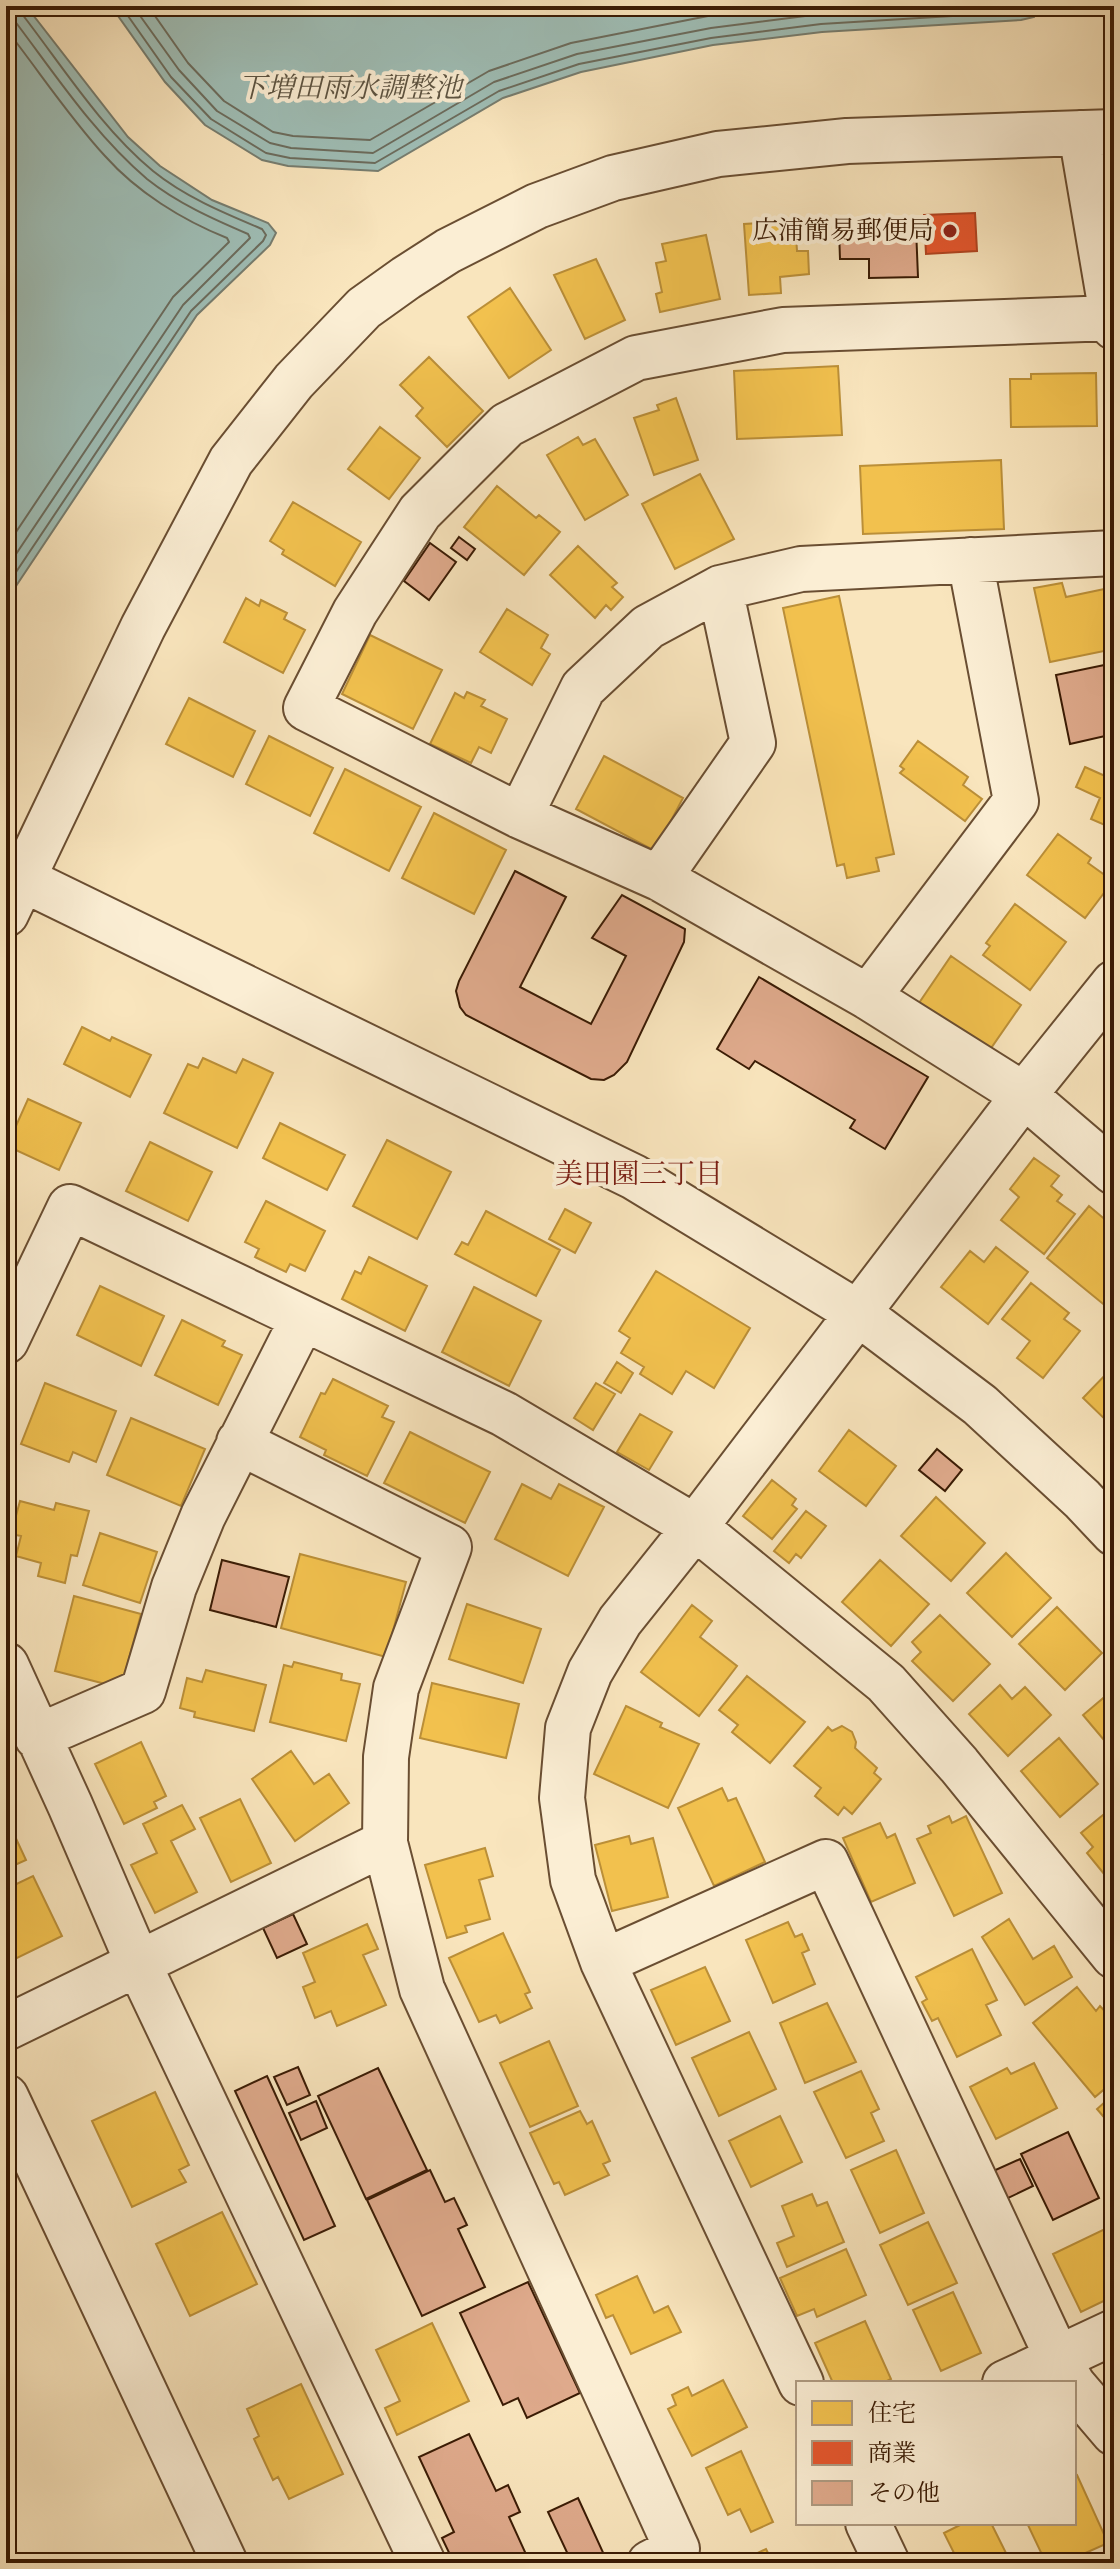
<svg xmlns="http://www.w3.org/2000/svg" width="1120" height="2569" font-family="'IM FELL Double Pica','Noto Serif JP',serif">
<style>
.water{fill:#9fbeb6;stroke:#777d6f;stroke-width:2}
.homes{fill:#f2c14e;stroke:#bb8f38;stroke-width:2}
.shops{fill:#e4572e;stroke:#b14521;stroke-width:2}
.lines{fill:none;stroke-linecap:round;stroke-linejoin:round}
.shore{stroke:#6c6c5d;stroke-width:2}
.building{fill:#dfaa8c;stroke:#3a1b04;stroke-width:2}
.minor-casing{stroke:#6a4e32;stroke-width:48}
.minor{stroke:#fbeed4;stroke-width:44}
.poi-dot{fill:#8f2418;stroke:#fbeed4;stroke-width:3}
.labels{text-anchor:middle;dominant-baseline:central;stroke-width:8;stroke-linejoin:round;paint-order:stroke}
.poi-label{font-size:26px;fill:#3a1b04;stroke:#fbeed4;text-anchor:end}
.water-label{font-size:28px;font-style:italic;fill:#5d5442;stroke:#fbeed4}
.neighbourhood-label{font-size:28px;fill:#7a1f14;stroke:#fbeed4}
</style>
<rect width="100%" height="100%" fill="#f9e5bd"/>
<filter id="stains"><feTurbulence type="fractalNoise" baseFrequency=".0025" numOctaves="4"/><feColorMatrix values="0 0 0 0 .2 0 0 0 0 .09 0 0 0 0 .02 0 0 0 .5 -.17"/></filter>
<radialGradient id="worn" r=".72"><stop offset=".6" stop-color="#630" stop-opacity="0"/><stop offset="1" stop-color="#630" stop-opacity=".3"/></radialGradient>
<path class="water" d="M6,6H26L128,137L160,166L212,200L268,223L276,233L270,245L197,315L6,601Z
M111,6H1035L1034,17L1021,20L822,32L713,45L581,72L503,98L378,171L288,166L262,160L205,125L165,82Z"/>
<path class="homes" d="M795,221L797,251H808L809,274L780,277L781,293L749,295L744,224Z
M706,235L720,299L660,312L656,294L662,292L656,263L666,261L662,244Z
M596,259L625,320L585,339L554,275Z
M510,288L551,350L509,378L468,317Z
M429,357L483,411L447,447L416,416L423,408L400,385Z
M838,366L842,435L737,439L734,371Z
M1096,373L1097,426L1011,427L1010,379H1031V374Z
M676,398L698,460L654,475L634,418L659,410L657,405Z
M380,427L420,458L389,499L348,469Z
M578,437L583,445L595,439L628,495L585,520L547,455Z
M1001,460L1004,529L863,534L860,466Z
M700,474L734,539L675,569L642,504Z
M497,486L536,518L539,515L560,532L524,575L464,527Z
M293,502L361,542L335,586L282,554L284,550L270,541Z
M578,546L617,583L612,587L623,597L611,610L606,605L595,618L550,575Z
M1062,583L1066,597L1114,587V649L1050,662L1034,588Z
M839,596L894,854L876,858L879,871L847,878L844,864L837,866L783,608Z
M246,598L259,606L261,600L287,613L284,619L305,630L283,673L224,642Z
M507,609L548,635L541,648L550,654L532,685L480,652Z
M370,635L442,670L413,729L342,694Z
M467,692L485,700L481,706L507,719L491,753L479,747L471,763L430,744L455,693L464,698Z
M189,698L255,731L233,777L166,744Z
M269,736L333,768L310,816L246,784Z
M918,741L968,777L963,785L982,799L965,821L900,773L904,769L900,766Z
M604,756L683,798L655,851L576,809Z
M1085,767L1114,780V829L1091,819L1100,798L1076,787Z
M345,769L421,807L389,871L314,833Z
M434,813L506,850L474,914L402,878Z
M1058,834L1091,858L1088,863L1113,881L1085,918L1027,875Z
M1015,904L1066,942L1030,990L983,955L990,946L986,943Z
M951,956L1021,1005L989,1051L919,1003Z
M82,1027L110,1041L112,1037L151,1055L130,1097L64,1064Z
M203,1058L236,1073L243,1059L273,1073L237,1148L164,1113L188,1064L198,1068Z
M28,1099L81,1123L59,1170L7,1146Z
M280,1123L345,1155L327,1190L263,1158Z
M387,1140L451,1172L417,1239L353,1206Z
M150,1142L212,1172L188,1221L126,1191Z
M1034,1158L1059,1176L1051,1186L1062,1195L1057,1201L1075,1214L1044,1254L1001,1220L1019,1197L1010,1189Z
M266,1201L325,1231L305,1271L290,1264L286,1272L255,1257L259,1249L245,1242Z
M1089,1206L1114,1227L1113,1312L1047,1258Z
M565,1209L591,1223L575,1253L549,1239Z
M486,1211L560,1250L536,1296L455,1254L462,1242L468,1245Z
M996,1247L1028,1272L988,1324L941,1287L970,1251L984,1262Z
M369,1257L427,1286L405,1331L342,1299L355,1271L361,1274Z
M656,1271L750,1328L714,1388L686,1371L672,1394L640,1374L644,1367L621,1353L630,1338L619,1331Z
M1031,1283L1069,1313L1064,1319L1080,1331L1043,1378L1017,1358L1030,1341L1002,1319Z
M100,1286L164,1316L141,1366L77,1335Z
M474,1287L541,1321L509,1386L442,1352Z
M182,1320L225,1341L222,1346L242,1355L218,1405L155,1375Z
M617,1362L633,1373L621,1393L604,1383Z
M1108,1372L1114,1377V1423L1112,1426L1083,1398Z
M333,1379L388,1406L382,1417L394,1422L367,1476L324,1455L326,1450L300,1437L321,1393L325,1394Z
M45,1383L116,1411L96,1462L73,1452L69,1462L21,1444Z
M596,1383L615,1394L593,1430L574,1418Z
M640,1414L672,1432L649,1470L617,1452Z
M131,1418L205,1449L181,1506L107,1475Z
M849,1430L896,1466L866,1506L819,1471Z
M410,1432L490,1472L465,1523L384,1483Z
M772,1480L796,1499L792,1505L797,1509L772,1539L743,1516Z
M522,1484L551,1499L559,1484L604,1507L568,1576L495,1539Z
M936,1497L985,1543L951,1581L901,1536Z
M20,1501L54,1510L56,1503L89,1511L77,1556L71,1555L65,1583L38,1576L41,1563L16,1556L21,1536L11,1534Z
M806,1511L826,1526L801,1558L796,1554L789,1563L774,1551Z
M100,1533L157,1552L140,1603L83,1585Z
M1006,1553L1051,1598L1012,1637L967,1593Z
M300,1554L406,1582L386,1657L281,1628Z
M880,1560L929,1604L891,1646L842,1602Z
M74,1596L141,1614L121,1688L55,1671Z
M467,1604L541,1629L523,1683L449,1659Z
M692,1605L712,1621L700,1637L737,1666L699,1716L641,1672Z
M1057,1607L1102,1653L1065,1690L1019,1644Z
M940,1615L990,1664L953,1701L912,1661L921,1652L912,1642Z
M294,1662L342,1674L341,1680L360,1684L346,1741L270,1722L284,1665L292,1667Z
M206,1670L266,1685L254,1731L194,1717L195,1712L180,1708L187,1678L202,1682Z
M747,1676L805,1722L770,1763L732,1732L738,1725L719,1710Z
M432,1683L519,1704L506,1758L420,1738Z
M1000,1685L1012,1699L1025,1687L1051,1715L1008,1756L969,1714Z
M1114,1689V1752L1083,1715Z
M626,1706L662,1723L660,1727L699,1744L668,1808L594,1774Z
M842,1726L852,1732L856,1742L855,1748L877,1768L874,1773L881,1779L852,1814L844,1807L838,1815L815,1796L821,1788L794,1766L828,1727L832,1731Z
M1059,1738L1098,1784L1060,1817L1021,1771Z
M141,1742L166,1796L154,1802L157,1808L124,1824L95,1764Z
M291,1751L314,1784L329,1774L349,1803L295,1841L252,1779Z
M722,1788L728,1801L736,1798L765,1862L714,1886L678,1808Z
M240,1799L271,1863L231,1882L200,1818Z
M182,1805L195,1829L171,1841L197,1892L155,1913L131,1865L157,1853L143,1824Z
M1114,1806V1876L1109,1880L1087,1853L1093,1847L1081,1833Z
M949,1816L952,1823L966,1816L1002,1893L954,1916L917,1839L931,1833L928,1826Z
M6,1817L26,1860L6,1869Z
M880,1823L887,1838L895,1834L915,1883L871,1902L843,1838Z
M629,1836L631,1844L653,1838L668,1897L612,1911L595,1845Z
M485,1848L493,1876L479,1880L490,1919L465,1926L467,1932L447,1938L425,1865Z
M33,1876L62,1936L15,1959L6,1939V1889Z
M1009,1919L1033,1959L1054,1946L1072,1977L1025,2005L982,1937Z
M788,1922L795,1937L802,1934L809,1950L802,1953L815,1984L773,2003L746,1940Z
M367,1924L378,1949L363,1955L386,2005L337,2026L331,2011L315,2018L303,1987L315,1982L303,1953Z
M503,1933L530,1992L525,1994L532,2008L500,2023L496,2015L479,2022L449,1958Z
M972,1949L997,2000L986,2005L1001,2035L957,2057L938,2018L932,2021L922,2002L927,1999L916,1977Z
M705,1967L730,2021L676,2045L651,1990Z
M1077,1987L1096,2011L1100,2006L1114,2021V2081L1095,2097L1033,2023Z
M827,2003L856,2062L805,2083L780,2023Z
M749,2032L776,2089L719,2116L692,2058Z
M549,2041L578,2106L530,2127L500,2063Z
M1034,2063L1057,2108L996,2139L970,2087L1007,2068L1011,2074Z
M861,2071L879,2109L871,2113L884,2141L846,2158L814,2092Z
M155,2092L189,2165L179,2170L186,2182L132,2207L92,2121Z
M1114,2094V2129L1097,2109Z
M580,2111L587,2124L592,2121L610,2161L603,2164L609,2175L565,2195L559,2182L554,2184L530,2133Z
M780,2116L802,2162L751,2187L729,2141Z
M896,2150L924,2213L880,2233L851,2170Z
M812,2194L817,2206L827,2202L844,2242L787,2267L777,2243L794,2236L782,2206Z
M222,2212L257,2284L190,2316L156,2244Z
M928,2222L957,2283L908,2305L880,2245Z
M1107,2228L1114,2243V2296L1081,2312L1053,2254Z
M846,2249L866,2295L817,2317L814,2309L797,2316L780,2278Z
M637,2276L654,2313L668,2306L681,2332L631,2354L613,2315L606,2318L596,2295Z
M953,2292L981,2353L941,2371L913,2310Z
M865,2321L891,2379L883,2383H833L815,2343Z
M432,2323L469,2401L397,2435L385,2408L400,2401L376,2350Z
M723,2380L747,2427L692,2456L668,2409L676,2405L672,2395L688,2387L692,2396Z
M301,2384L343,2474L289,2499L278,2477L273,2480L254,2439L259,2436L247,2409Z
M741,2451L773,2522L751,2532L740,2509L728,2515L706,2468Z
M1077,2475L1108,2543L1063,2563H1046L1027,2523H1074V2476Z
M964,2523H991L1007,2555L999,2559L1001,2563H959L944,2533Z
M766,2549L773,2563H737Z"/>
<path class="shops" d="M975,213L977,251L926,254L924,215Z"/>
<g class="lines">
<path class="shore" d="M121,6L171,77L211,119L266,153L290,158L375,163L499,91L579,64L711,38L821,24L1019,12L1026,10L1027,6
M133,6L179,70L217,111L270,143L291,148L373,153L494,82L577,54L711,28L821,14L959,6
M148,6L188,63L224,101L273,132L293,136L370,140L489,71L571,43L708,16L789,6
M6,29C39,71 69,117 105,156C137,192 182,220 227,238L229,242L173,297L6,547
M6,569L183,305L250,238L248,234C213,219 177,203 147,179C94,134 55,74 14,20L10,6
M6,587L191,311L263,241L266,235L262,229C224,213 185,197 153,171C101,128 63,67 22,14L20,6"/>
</g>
<path class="building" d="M916,228L918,277L869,278V259H840L839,230Z
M459,537L475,549L467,560L451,548Z
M430,543L456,562L429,600L404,581Z
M1114,663V734L1070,744L1056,675Z
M515,871L566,897L520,987L591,1024L626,956L592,938L622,895L685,929L684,942L627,1062L614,1075L604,1080L591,1079L466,1015L460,1007L456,991L459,981Z
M759,977L928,1077L885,1149L850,1128L855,1120L755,1061L749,1069L717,1049Z
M937,1449L962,1470L945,1491L919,1470Z
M222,1560L289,1577L276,1627L210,1610Z
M293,1914L307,1944L277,1958L263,1928Z
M298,2067L310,2095L287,2105L274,2077Z
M378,2068L427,2170L366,2199L318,2096Z
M267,2076L335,2226L304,2240L235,2091Z
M316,2101L327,2128L301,2140L289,2113Z
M1068,2132L1099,2198L1053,2220L1021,2154Z
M1020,2159L1033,2186L1004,2200L991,2172Z
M430,2170L445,2202L454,2198L467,2225L458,2229L485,2287L422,2316L367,2200Z
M528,2282L580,2393L527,2418L518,2398L503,2405L460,2313Z
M469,2434L496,2491L508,2485L520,2512L509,2517L530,2563H454L442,2538L454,2532L419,2457Z
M578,2498L606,2559L598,2563H572L548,2512Z"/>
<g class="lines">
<g class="minor-casing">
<path id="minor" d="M1081,133L1114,327
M1112,318L783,330L636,358L507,425L420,512L355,612L306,708L520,816L659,878L868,997L1024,1095L1114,1172
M520,816L583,688L648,627L720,588L801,569L1114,553
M6,871L634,1177L858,1313L980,1405L1082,1499L1114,1533
M659,878L753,743L720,588
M6,914L143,627L231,461L294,381L364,308L406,278L448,251L537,206L613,178L718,154L847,141L1114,132
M868,997L1016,801L970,560
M6,1341L70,1207L504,1414L695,1527L886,1683L959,1765L1114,1956
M6,1665L70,1805L138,1963L423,2563
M37,1737L143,1691L174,1587L203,1516L302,1320
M385,1843L422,1989L677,2549L650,2563
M603,1962L826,1862L1058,2359L1072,2383
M6,2028L385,1843L386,1757L396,1688L449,1547L239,1442
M6,2097L225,2563
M801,2383L603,1962L573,1880L562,1798L568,1728L590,1672L620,1621L695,1527L1024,1095L1114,983
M1005,2383L1114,2332
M1074,2386L1114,2433
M868,2523L887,2563"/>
</g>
<use href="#minor" class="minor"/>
</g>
<circle class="poi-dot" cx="950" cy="231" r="8"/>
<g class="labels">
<g class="poi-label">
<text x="934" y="231">広浦簡易郵便局</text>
</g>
<g class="water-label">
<text x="350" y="88">下増田雨水調整池</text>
</g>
<g class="neighbourhood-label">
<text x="639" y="1174">美田園三丁目</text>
</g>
</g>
<rect width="1120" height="2569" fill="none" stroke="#f9e5bd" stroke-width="32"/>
<rect x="8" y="8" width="1104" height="2553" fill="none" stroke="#3a1b04" stroke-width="4"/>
<rect x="16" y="16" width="1088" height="2537" fill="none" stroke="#3a1b04" stroke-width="2"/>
<rect x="796" y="2381" width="280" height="144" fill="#fbeed4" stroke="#ae9a81" stroke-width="2"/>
<rect x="812" y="2401" width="40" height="24" fill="#f2c14e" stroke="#ae9a81" stroke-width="2"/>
<text x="868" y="2421" font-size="24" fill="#3a1b04">住宅</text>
<rect x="812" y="2441" width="40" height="24" fill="#e4572e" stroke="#ae9a81" stroke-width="2"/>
<text x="868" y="2461" font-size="24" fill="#3a1b04">商業</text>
<rect x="812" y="2481" width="40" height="24" fill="#dfaa8c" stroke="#ae9a81" stroke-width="2"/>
<text x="868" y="2501" font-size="24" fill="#3a1b04">その他</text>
<rect width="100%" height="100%" filter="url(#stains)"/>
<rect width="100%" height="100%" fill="url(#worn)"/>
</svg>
